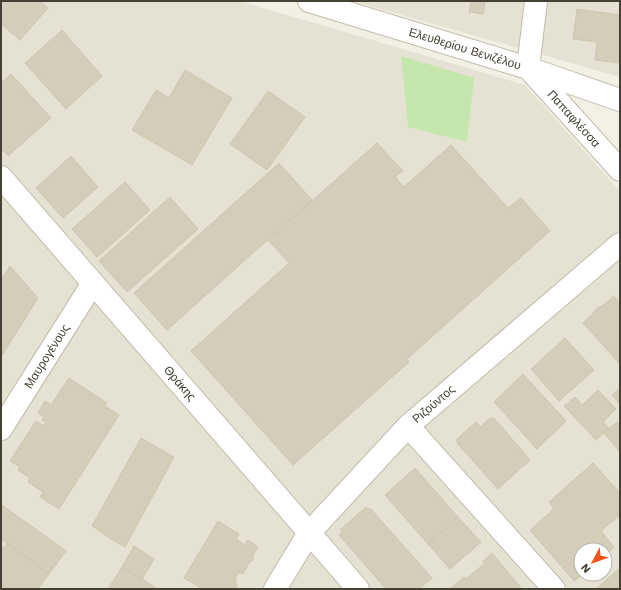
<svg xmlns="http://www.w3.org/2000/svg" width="621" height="590" font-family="'Work Sans',sans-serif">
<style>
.residential{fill:#e6e2d3;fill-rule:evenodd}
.green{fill:#c5e6ad}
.building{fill:#d3cdba;stroke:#cec6ad}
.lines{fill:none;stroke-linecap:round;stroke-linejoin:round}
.minor-casing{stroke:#c0bbaa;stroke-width:24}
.minor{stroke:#fff;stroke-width:22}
.labels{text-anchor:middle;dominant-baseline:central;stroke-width:3;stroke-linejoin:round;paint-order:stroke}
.street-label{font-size:12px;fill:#444034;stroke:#fff}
</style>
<rect width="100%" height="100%" fill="#f2f0e4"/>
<path class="residential" d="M1,1H240L525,85L620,191V589H1ZM581,550H605V574H581Z
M352,1H620V77Z"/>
<path class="green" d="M401,56L474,78L467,142L408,127Z"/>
<path class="building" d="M1,1H40L48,8L20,40L1,24Z
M471,1H485L483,14L469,12Z
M577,9L620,15V63L595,60L597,42L573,39Z
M62,30L102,76L66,109L25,63Z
M185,70L232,98L192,165L132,130L156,90L169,98Z
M11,74L51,118L8,156L1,148V83Z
M268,91L305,117L267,170L230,144Z
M377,143L403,171L395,177L404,187L451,145L508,208L521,198L550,231L407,359L409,362L293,465L191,351L289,263L268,240Z
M71,156L98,187L63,218L36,188Z
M279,163L312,200L167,330L134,293Z
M125,182L150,210L97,257L72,229Z
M170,197L198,229L127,292L99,261Z
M10,266L38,298L1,357V281Z
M614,296L620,304V364L583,323L592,315L597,308L605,304Z
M565,338L594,370L559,401L531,369Z
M523,374L566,421L537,449L494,402Z
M69,378L107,403L105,406L119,415L59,509L40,497L43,492L28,482L30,478L18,470L20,467L10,461L36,421L44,426L46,422L42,420L44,417L38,413L45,401L51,405Z
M620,388V404L612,395Z
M598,390L616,409L603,422L609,428L596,440L564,406L575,397L582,405Z
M490,418H494L530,460L498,489L457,443V439L476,422L480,427Z
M617,422L620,426V452L604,433Z
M141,438L174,457L125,547L103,534V533L92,526Z
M593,463L620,493V515L601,531L614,547L605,555V550H581V574H583L574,581L530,530L554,509L549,502Z
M415,468L458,517L428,544L385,495Z
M2,505L66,551L49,574L1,539Z
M366,507L368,510L370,508L432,578L419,589H386L339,535L342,532L340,530Z
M458,517L481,542L450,569L428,544Z
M218,521L239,534L236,539L245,545L248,540L258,547L253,555V560L248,564L243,574L239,572L235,578L237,587L235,589H203L184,578Z
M7,543L49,574L38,589H1V545L4,548Z
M134,546L154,559L142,579L122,567Z
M492,553L522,589H450L464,577L466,579L485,563L483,561Z
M122,567L142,579L157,589H108Z
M620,568V589H596Z"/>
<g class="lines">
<g class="minor-casing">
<g id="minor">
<path id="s1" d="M309,1L528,68L620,100"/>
<path d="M528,68L536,1"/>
<path id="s2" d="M529,69L620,170"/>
<path id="s3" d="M1,177L358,589"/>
<path d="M408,426L554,589"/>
<path id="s4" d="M1,429L93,283"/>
<path id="s5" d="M275,589L309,533L408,426L620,244"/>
</g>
</g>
<use href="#minor" class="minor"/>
</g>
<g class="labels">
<g class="street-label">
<text stroke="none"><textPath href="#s1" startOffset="163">Ελευθερίου Βενιζέλου</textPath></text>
<text stroke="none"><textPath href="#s2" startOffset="67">Παπαφλέσσα</textPath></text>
<text stroke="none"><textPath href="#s4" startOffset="86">Μαυρογένους</textPath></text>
<text stroke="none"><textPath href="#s3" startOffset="273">Θράκης</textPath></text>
<text stroke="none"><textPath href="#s5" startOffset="245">Ριζούντος</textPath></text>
</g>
</g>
<rect width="621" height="590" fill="none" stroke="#444034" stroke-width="4"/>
<g transform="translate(593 562) rotate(229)"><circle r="19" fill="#ffffff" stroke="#b4b3ae"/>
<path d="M0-3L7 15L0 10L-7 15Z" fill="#f85516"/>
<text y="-6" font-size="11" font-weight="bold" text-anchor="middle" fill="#444034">N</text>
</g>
</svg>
